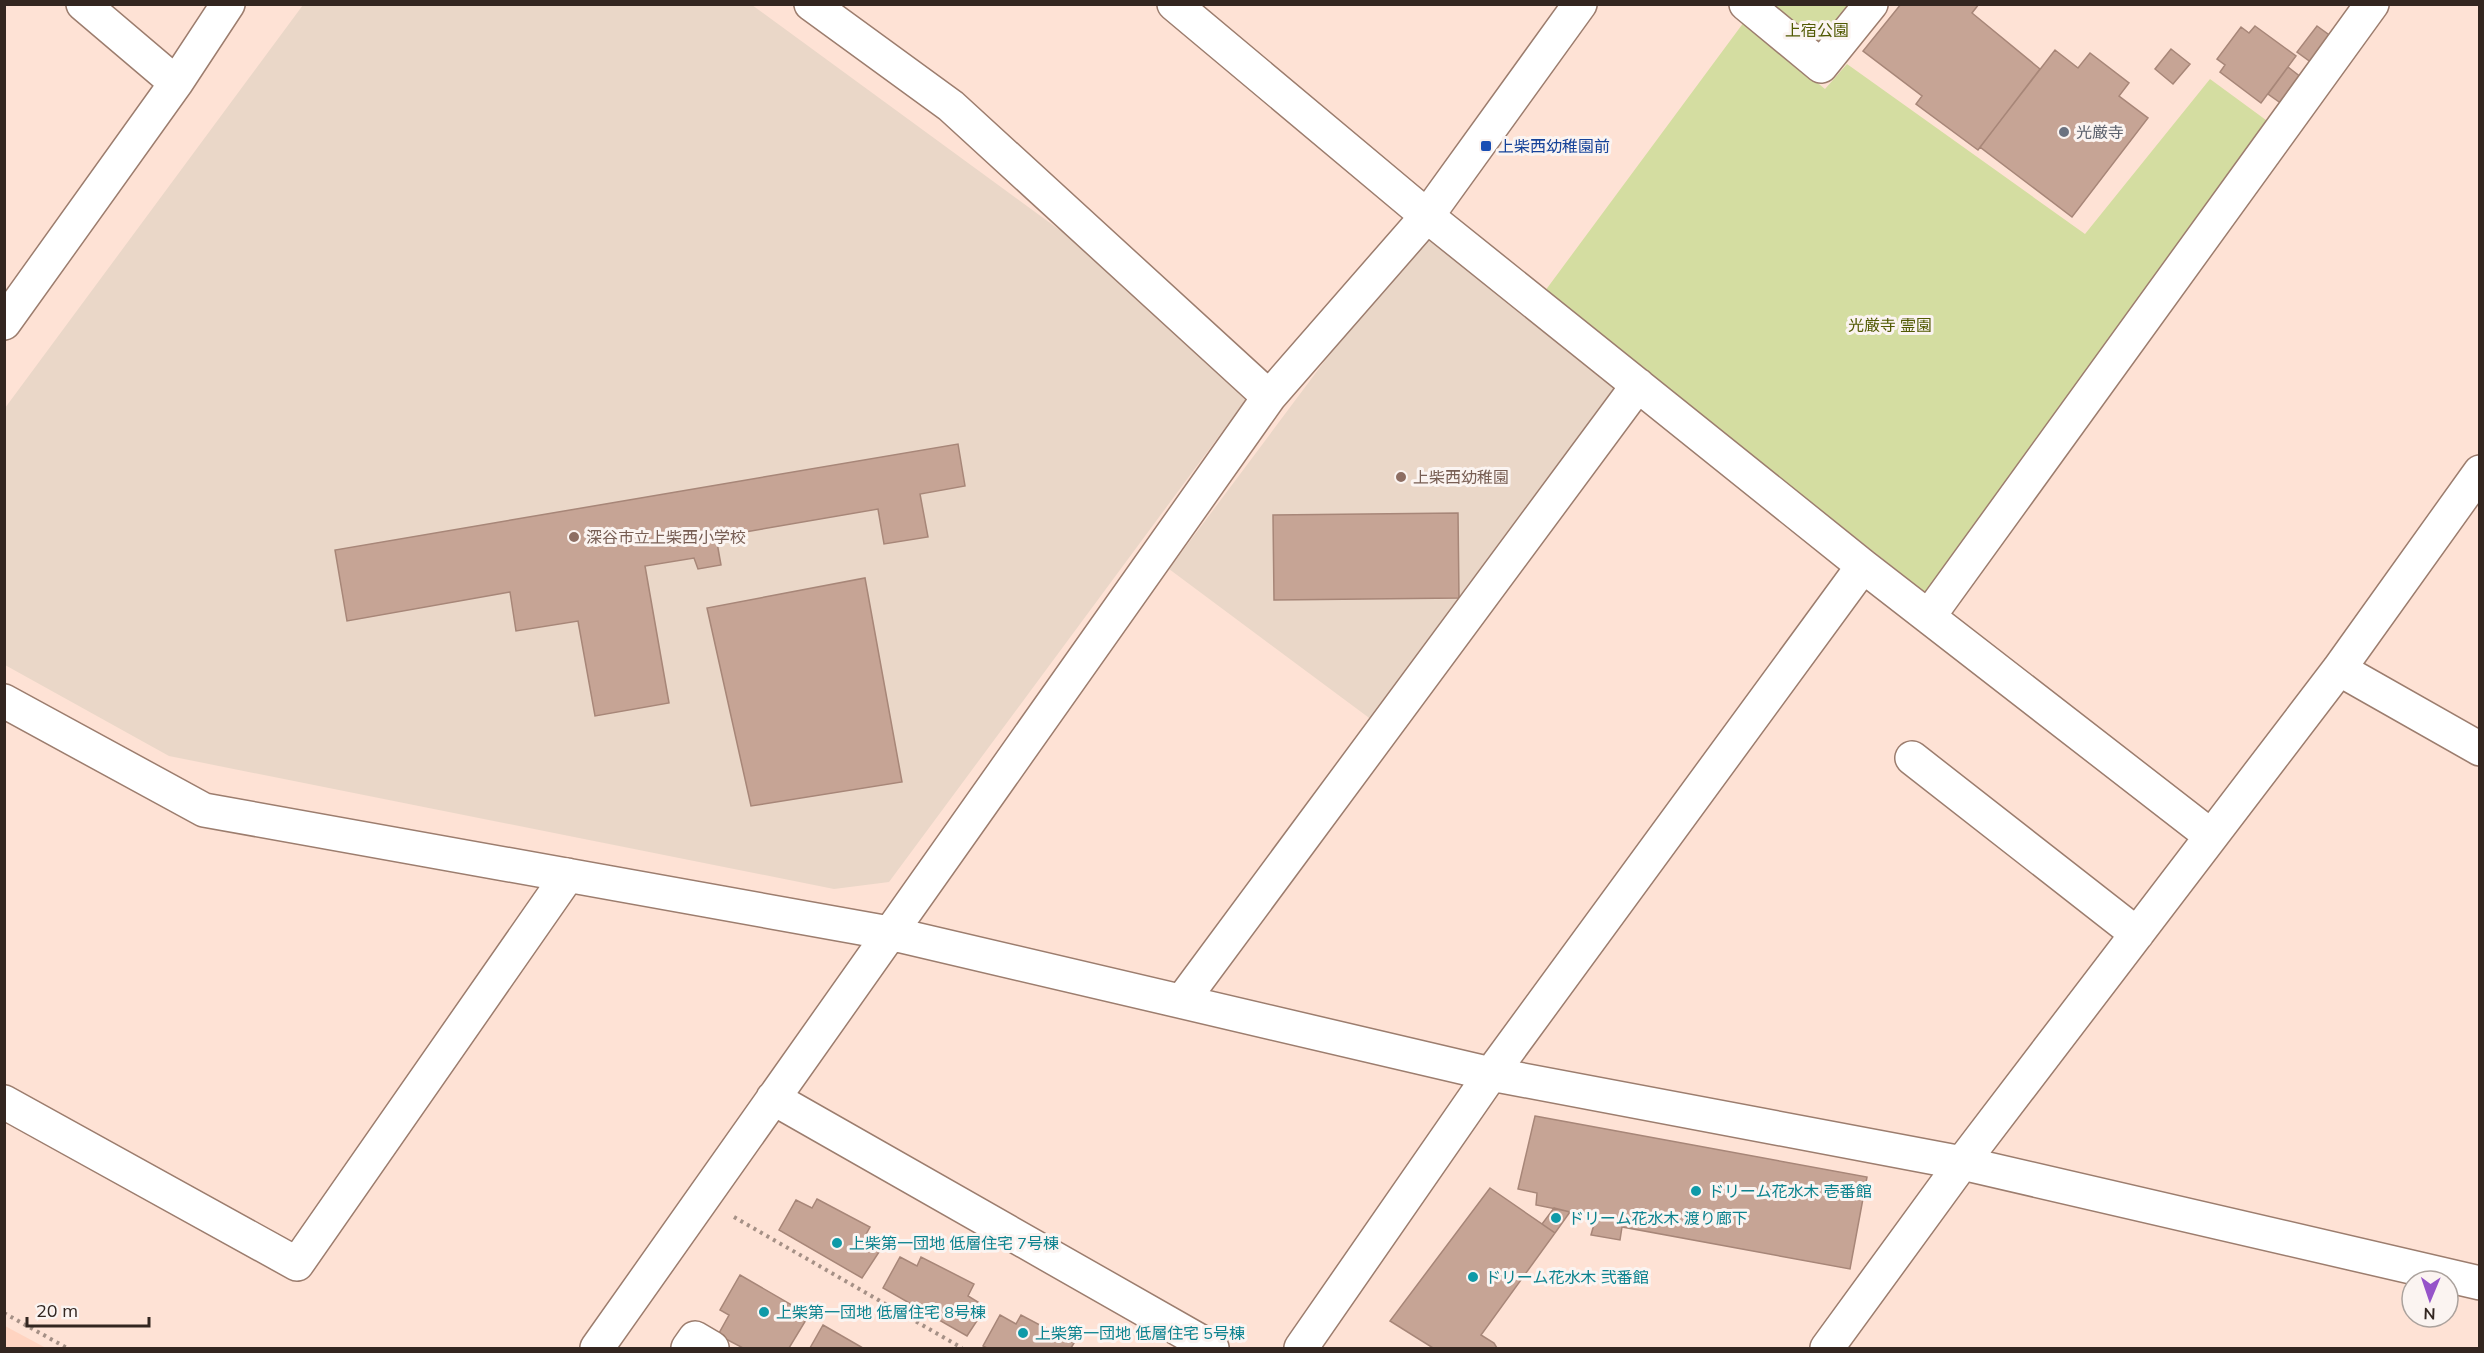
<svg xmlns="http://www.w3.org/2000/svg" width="2484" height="1353" font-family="Mulish,'Noto Sans JP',sans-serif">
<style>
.built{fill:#ffd4c1}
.education{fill:#ead7c8}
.green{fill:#d4dda1}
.building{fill:#c6a495;stroke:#a78678;stroke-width:1.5}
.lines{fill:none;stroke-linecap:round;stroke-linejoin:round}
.minor-casing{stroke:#9c7d6e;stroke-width:36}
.path{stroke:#a59086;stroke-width:4;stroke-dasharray:3 4.5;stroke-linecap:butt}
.minor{stroke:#fff;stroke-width:33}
.worship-dot{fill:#6b7280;stroke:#fbf4f1;stroke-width:2}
.transit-dot{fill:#1a4fb4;stroke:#fbf4f1;stroke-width:2}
.education-dot{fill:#8d6e63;stroke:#fbf4f1;stroke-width:2}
.culture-dot{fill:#0f9aa8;stroke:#fbf4f1;stroke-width:2}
.labels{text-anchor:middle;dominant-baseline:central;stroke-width:6;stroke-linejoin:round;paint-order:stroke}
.park-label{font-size:16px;fill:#515902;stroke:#fbf4f1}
.worship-label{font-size:16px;fill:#5b616d;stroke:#fbf4f1;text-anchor:start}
.transit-label{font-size:16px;fill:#164399;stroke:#fbf4f1;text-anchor:start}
.education-label{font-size:16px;fill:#785e54;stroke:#fbf4f1;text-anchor:start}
.culture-label{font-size:16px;fill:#0d838f;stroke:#fbf4f1;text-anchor:start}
</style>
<rect width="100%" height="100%" fill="#fee2d5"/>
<path class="built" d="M4,1326H5L46,1348H5Z"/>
<path class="education" d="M303,5H752L1262,378L889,882L834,889L169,756L5,665V408Z
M1428,223L1632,385L1380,726L1169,569Z"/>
<path class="green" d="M1746,5H1871L1821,66Z
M1744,22L1825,89L1847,64L2085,234L2210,79L2270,123L1927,594L1545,291Z"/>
<path class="building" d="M1901,4H1979L1972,13L2040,69L1978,150L1916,104L1922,96L1863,51Z
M2255,26L2296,56L2261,103L2220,72L2225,65L2217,59L2241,27L2249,33Z
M2317,26L2332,37L2312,63L2297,52Z
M2171,49L2190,64L2173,84L2155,69Z
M2055,50L2078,68L2090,53L2129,83L2119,96L2148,118L2072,217L1980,147Z
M2288,67L2302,78L2282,104L2268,94Z
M958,444L965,486L920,494L928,537L884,544L878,509L716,537L721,565L698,569L694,558L645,566L669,703L595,716L578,621L516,631L510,592L347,621L335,550Z
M1458,513L1459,598L1274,600L1273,515Z
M865,578L902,782L751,806L707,608Z
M1535,1116L1867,1177L1850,1269L1622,1227L1620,1240L1591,1235L1596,1217L1536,1205L1537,1193L1518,1189Z
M1490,1188L1555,1233L1481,1335L1494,1343L1497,1348H1433L1390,1321Z
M1490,1188L1555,1233L1481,1335L1494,1343L1497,1348H1433L1390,1321Z
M817,1199L870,1227L864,1238L881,1249L862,1278L779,1230L796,1200L812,1208Z
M1554,1208L1570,1212L1555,1233L1542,1224Z
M900,1257L917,1266L921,1257L974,1284L968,1296L986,1307L967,1336L883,1288Z
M740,1275L809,1315L789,1348H743L718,1335L729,1315L720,1310Z
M1000,1315L1016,1324L1021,1315L1074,1343L1071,1348H987L983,1346Z
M823,1325L863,1348H810Z"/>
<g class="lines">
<g class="minor-casing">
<path id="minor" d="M83,4L176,83
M811,4L951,106L1269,397
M1174,4L1427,216L1863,566L2211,836
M1746,4L1821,66L1871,4
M4,323L176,83L228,4
M1929,616L2372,4
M2339,669L2480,749
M4,701L204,810L889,933L1491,1074L1962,1163L2480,1283
M1912,758L2137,934
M1182,1001L1638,385
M773,1098L1212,1348
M4,1102L297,1264L568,875
M597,1348L1269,397L1427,216L1580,4
M688,1348L695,1338L712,1348
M1301,1348L1491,1074L1863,566
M1827,1348L1962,1163L2339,669L2480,472"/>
</g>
<path class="path" d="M734,1217L962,1348
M4,1313L67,1348"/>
<use href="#minor" class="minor"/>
</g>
<circle class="worship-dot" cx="2064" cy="132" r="6"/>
<rect class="transit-dot" x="1480" y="140" width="12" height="12" rx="3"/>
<g class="education-dot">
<circle cx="1401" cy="477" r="6"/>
<circle cx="574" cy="537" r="6"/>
</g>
<g class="culture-dot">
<circle cx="1696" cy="1191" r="6"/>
<circle cx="1556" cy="1218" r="6"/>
<circle cx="837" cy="1243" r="6"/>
<circle cx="1473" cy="1277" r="6"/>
<circle cx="764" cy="1312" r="6"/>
<circle cx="1023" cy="1333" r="6"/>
</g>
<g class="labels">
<g class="park-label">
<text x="1817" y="30">上宿公園</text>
<text x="1890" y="325">光厳寺 霊園</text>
</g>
<g class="worship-label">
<text x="2076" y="132">光厳寺</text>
</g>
<g class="transit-label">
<text x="1498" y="146">上柴西幼稚園前</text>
</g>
<g class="education-label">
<text x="1413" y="477">上柴西幼稚園</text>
<text x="586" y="537">深谷市立上柴西小学校</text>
</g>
<g class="culture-label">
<text x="1708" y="1191">ドリーム花水木 壱番館</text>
<text x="1568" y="1218">ドリーム花水木 渡り廊下</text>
<text x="849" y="1243">上柴第一団地 低層住宅 7号棟</text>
<text x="1485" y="1277">ドリーム花水木 弐番館</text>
<text x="776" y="1312">上柴第一団地 低層住宅 8号棟</text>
<text x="1035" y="1333">上柴第一団地 低層住宅 5号棟</text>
</g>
</g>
<rect width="2484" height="1353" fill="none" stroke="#332620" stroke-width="12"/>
<g transform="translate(2430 1299) rotate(182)"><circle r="28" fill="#fbf4f1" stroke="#aba29d" stroke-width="1.5"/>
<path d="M0-4.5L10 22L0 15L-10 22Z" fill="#9654c9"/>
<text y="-9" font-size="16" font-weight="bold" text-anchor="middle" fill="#332620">N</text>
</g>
<path d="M27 1317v9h122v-9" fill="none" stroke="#332620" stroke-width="3"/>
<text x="36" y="1317" font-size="18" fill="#332620" stroke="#fbf4f1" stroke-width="4.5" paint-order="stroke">20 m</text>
</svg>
